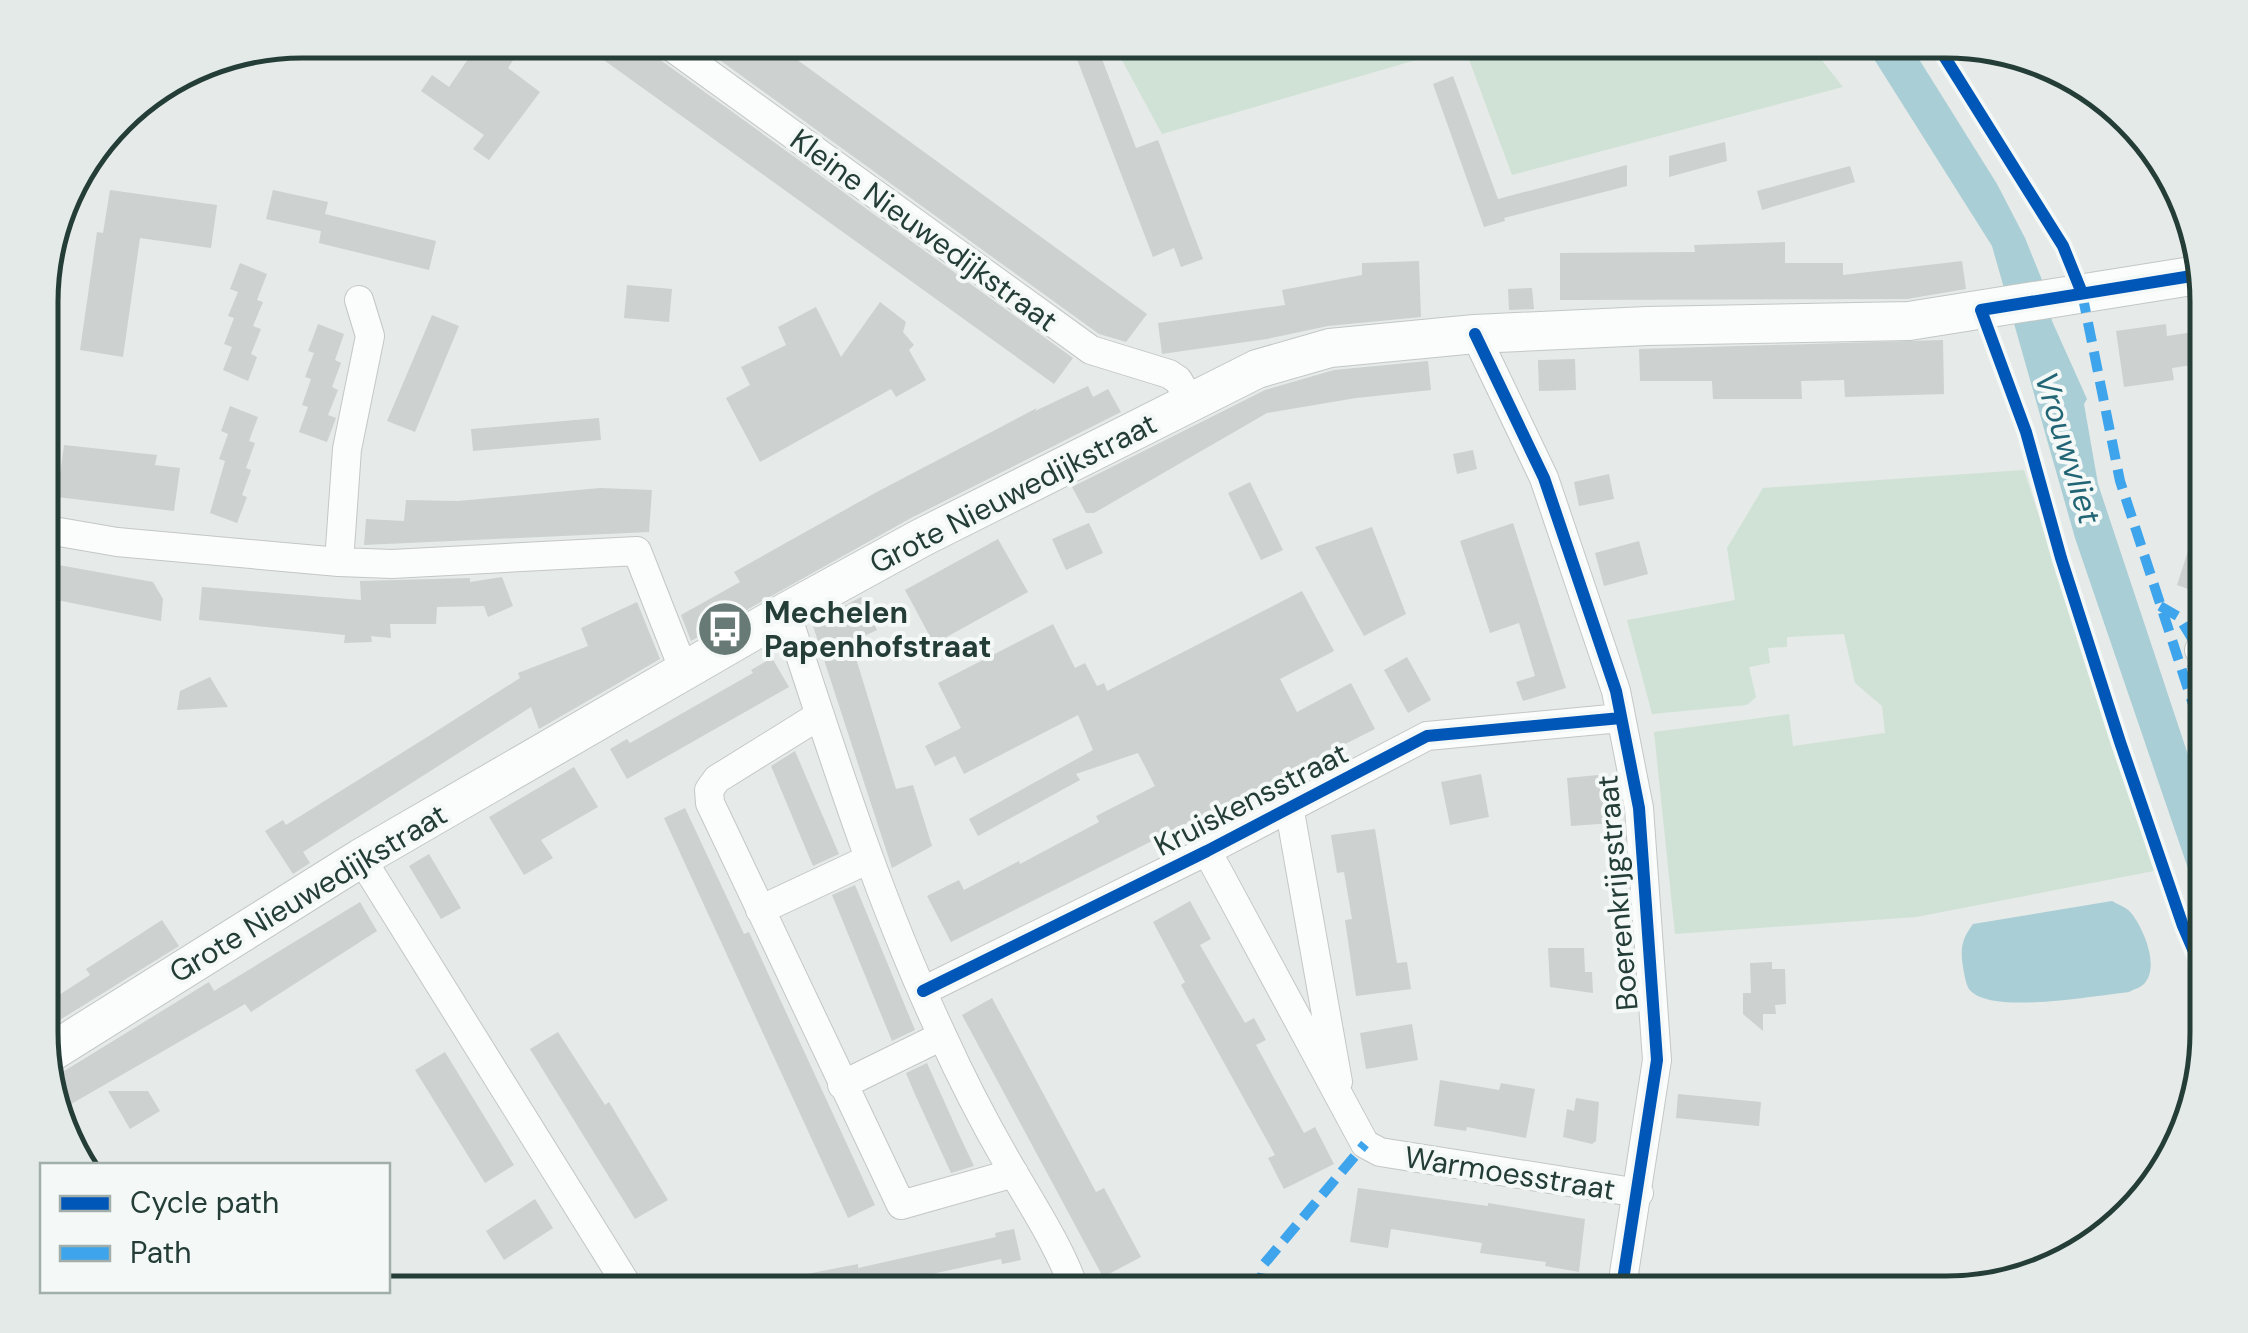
<svg xmlns="http://www.w3.org/2000/svg" width="2248" height="1333" font-family="'DM Sans',sans-serif">
<style>
.green{fill:#d0e2d6}
.water{fill:#a9ced6}
.building{fill:#cdd1d0}
.lines{fill:none;stroke-linecap:round;stroke-linejoin:round}
.street-casing{stroke:#c3c7c5;stroke-width:30}
.secondary-casing{stroke:#c2c8c5;stroke-width:40}
.street{stroke:#fbfcfc;stroke-width:28}
.secondary{stroke:#fbfcfc;stroke-width:38}
.quiet{stroke:#3ea4ec;stroke-width:10;stroke-dasharray:20 10;stroke-linecap:butt}
.cycleway-casing{stroke:#f4f9f7;stroke-width:19}
.cycleway{stroke:#0057b8;stroke-width:12}
.labels{text-anchor:middle;dominant-baseline:central;stroke-width:8;stroke-linejoin:round;paint-order:stroke}
.street-label{font-size:30px;fill:#243d37;stroke:#f4f9f7}
.poi-label{font-size:30px;font-weight:bold;fill:#243d37;stroke:#f4f9f7;text-anchor:start}
.water-label{font-size:32px;font-style:italic;fill:#226575;stroke:#f4f9f7}
.rim{fill:none;stroke:#243d37;stroke-width:5}
</style>
<rect width="100%" height="100%" fill="#e6eae8"/>
<path class="green" d="M1111,40H1806L1843,87L1512,175L1464,46L1162,134Z
M2024,470L2154,871L1916,917L1675,934L1654,732L1789,714L1793,746L1885,733L1882,706L1855,683L1844,634L1787,637V647L1768,648L1770,663L1749,667L1756,697L1747,705L1652,714L1627,620L1735,600L1727,548L1763,488Z"/>
<path class="water" d="M1862,40H1907L1997,184L2025,238L2042,280L2052,321L2087,399L2084,404L2098,484L2207,812V924L2075,538L1992,246Z
M2112,901C2119,905 2128,908 2132,914C2144,930 2160,967 2144,984C2140,988 2134,989 2129,992C2097,995 1989,1016 1969,989C1966,985 1964,973 1963,967C1960,948 1962,939 1973,924Z"/>
<path class="building" d="M481,40H491L515,57L508,68L540,92L489,160L473,149L484,135L421,91L432,75L449,87Z
M576,40H645L652,54L1073,358L1054,384Z
M692,40H770L1147,314L1126,342L1099,334Z
M1097,46L1136,148L1158,140L1203,259L1181,267L1174,248L1153,257L1075,54Z
M1453,76L1498,199L1627,165V186L1504,218L1505,221L1484,227L1433,84Z
M1725,142L1727,161L1669,177V156Z
M1850,166L1855,182L1762,210L1757,191Z
M110,190L217,205L211,248L140,238L123,357L80,350L97,232L103,233Z
M273,190L328,202L325,214L436,241L429,270L319,243L321,231L266,219Z
M1785,242V263H1843V275L1962,261L1966,289L1907,299L1560,300V253L1695,252L1694,245Z
M1419,261L1421,317L1328,326L1267,339L1162,354L1158,323L1285,305L1282,290L1362,275V263Z
M240,263L267,274L257,300L263,302L253,326L261,329L251,354L257,357L248,381L223,370L232,347L224,344L234,318L228,316L238,292L230,289Z
M627,285L672,289L669,322L624,318Z
M1532,288L1534,309L1509,310L1508,289Z
M880,302L906,322L903,332L914,345L909,350L926,380L896,397L891,389L760,462L726,398L750,385L741,367L786,345L778,327L816,307L841,357Z
M432,315L459,326L415,432L387,421Z
M318,324L344,334L335,360L341,363L332,387L338,390L328,415L336,418L327,442L299,432L308,407L302,405L311,379L305,377L314,353L308,351Z
M2166,324L2167,336L2207,330V363L2172,368L2174,380L2124,387L2116,331Z
M1943,340L1944,394L1845,397L1844,380L1801,381L1802,399H1713L1712,381H1640L1639,349Z
M1575,359L1576,390L1539,391L1538,360Z
M1428,361L1431,390L1356,398L1267,413L1094,513H1086L1072,487L1265,390L1334,370Z
M1088,386L1093,397L1108,389L1121,412L911,518L691,641L681,615L740,582L734,572L875,493L1037,408L1035,411Z
M230,406L258,417L249,441L255,443L246,468L251,470L242,495L247,497L237,523L210,513L225,461L219,459L228,434L221,431Z
M599,418L601,440L473,451L471,429Z
M64,445L157,455L155,465L180,468L174,511L57,497Z
M1473,450L1477,469L1457,474L1453,454Z
M1609,474L1614,499L1579,506L1574,482Z
M1250,482L1283,550L1261,560L1228,493Z
M600,488L652,490L649,532L364,545L366,519L404,521L406,500L458,501Z
M1089,523L1103,553L1066,570L1052,539Z
M1513,523L1566,688L1523,701L1516,682L1535,676L1519,623L1490,633L1460,541Z
M1372,527L1406,614L1364,636L1315,547Z
M998,539L1028,592L934,644L905,590Z
M1639,541L1648,574L1604,586L1595,553Z
M2188,551L2207,557V596L2177,585Z
M42,562L153,582L163,599L161,621L42,597Z
M502,577L513,606L488,617L484,606L437,607L436,624H390L391,638L371,636L372,642L344,643L345,635L199,620L202,587L361,600L360,581L470,578V582Z
M1302,591L1334,651L1280,679L1297,712L1351,683L1375,729L951,942L927,896L959,880L964,890L1019,861L1020,864L1099,822L1096,816L1155,786L1138,753L1076,774L1080,780L978,836L969,819L1093,750L1078,715L964,774L955,756L935,766L925,746L961,728L938,683L1053,624L1075,668L1085,663L1097,686L1104,683L1107,691Z
M861,597L877,630L851,642L896,789L913,785L932,846L892,868L812,623Z
M637,602L660,659L539,729L531,707L303,852L310,863L293,874L265,831L283,820L286,825L432,734L520,678L518,673L588,646L581,628Z
M1407,657L1431,700L1408,713L1384,670Z
M772,658L789,687L627,779L610,749L627,739L630,743L753,673L751,670Z
M210,677L228,707L177,710L180,691Z
M795,751L839,854L813,866L771,766Z
M574,767L598,807L541,840L553,858L524,875L489,817Z
M1481,774L1489,817L1450,825L1441,782Z
M1608,774L1612,823L1571,826L1567,778Z
M685,808L744,934L749,932L875,1205L848,1218L664,818Z
M1375,829L1397,963L1407,962L1411,989L1356,996L1345,920L1352,919L1344,872L1337,873L1331,835Z
M429,854L461,908L441,919L409,866Z
M855,885L915,1030L892,1041L832,895Z
M1190,901L1211,939L1200,945L1245,1023L1254,1018L1266,1040L1256,1045L1304,1133L1315,1127L1334,1164L1284,1189L1268,1158L1275,1155L1181,985L1185,982L1153,922Z
M360,902L377,931L251,1012L245,1004L59,1111L48,1081L209,982L214,991Z
M162,920L179,946L42,1031V1006L90,975L86,969Z
M1548,948H1584L1585,972H1592L1593,993L1550,987Z
M1772,962V969H1785L1786,1004L1775,1005L1776,1014H1763V1031L1743,1014V993H1751L1750,963Z
M992,998L1096,1192L1104,1188L1141,1257L1103,1277L962,1015Z
M1412,1024L1418,1060L1366,1069L1360,1033Z
M558,1032L605,1105L609,1102L668,1200L635,1219L530,1049Z
M445,1052L514,1165L485,1183L415,1070Z
M927,1063L957,1130L974,1166L951,1173L913,1090L906,1073Z
M1440,1080L1499,1090L1501,1083L1535,1089L1526,1138L1467,1127L1466,1131L1434,1126Z
M108,1091H148L160,1111L130,1129Z
M1678,1094L1761,1102L1759,1126L1676,1118Z
M1576,1098L1599,1102L1596,1141L1592,1144L1563,1137L1567,1109L1574,1111Z
M1358,1188L1488,1206V1203L1585,1219L1579,1272L1545,1266L1546,1262L1480,1253L1482,1243L1391,1229L1388,1248L1350,1242Z
M535,1199L553,1228L504,1260L486,1231Z
M1014,1229L1021,1260L1002,1264L1001,1259L863,1289L864,1293H757L756,1284L858,1264V1268L996,1237L995,1233Z"/>
<g class="lines">
<g class="street-casing">
<path id="street" d="M662,40L1091,350L1169,374L1178,380L1191,402
M1475,334L1544,478L1616,691L1639,808L1657,1060L1621,1293
M42,529L117,542L339,562L392,564L637,551L684,671
M339,562L347,449L370,336L359,300
M786,612C833,755 878,899 942,1035C961,1077 982,1118 1005,1158C1030,1202 1059,1244 1076,1293
M2199,650L2207,653
M820,715L717,779L709,790L710,803L901,1205L1014,1173
M1289,806L1338,1082
M1207,851L1365,1144L1380,1152L1639,1193
M361,858L632,1293
M760,910L869,859
M923,991L1207,851L1427,736L1621,718
M842,1085L942,1036"/>
</g>
<g class="secondary-casing">
<path id="secondary" d="M42,1058L361,858L786,612L921,538L1257,369L1330,348L1475,334L1647,326L1909,321L2204,274"/>
</g>
<use href="#street" class="street"/>
<use href="#secondary" class="secondary"/>
<path class="quiet" d="M2082,293L2120,481L2207,747
M2160,606L2179,617L2199,650L2186,684
M1259,1293L1264,1264L1365,1144"/>
<g class="cycleway-casing">
<path id="cycleway" d="M1934,40L2063,246L2082,293
M2204,274L1981,310L2026,432L2061,558L2120,742L2183,926L2207,982
M1475,334L1544,478L1616,691L1639,808L1657,1060L1621,1293
M923,991L1207,851L1427,736L1621,718"/>
</g>
<use href="#cycleway" class="cycleway"/>
</g>
<defs>
<g id="bus-disc" transform="scale(2.875)"><circle r="9.5" fill="#687a75" stroke="#f4f9f7"/><path d="M-5-6H5V4H4V6H2V4H-2V6H-4V4H-5ZM-3.5-4V0h7V-4ZM-3.5 1.2v1.5H-2V1.2ZM2 1.2v1.5H3.5V1.2Z" fill="#fff"/></g>
</defs>
<g fill-rule="evenodd">
<use href="#bus-disc" x="725" y="629"/>
</g>
<g class="labels">
<g class="street-label">
<text transform="translate(924 230) rotate(36)">Kleine Nieuwedijkstraat</text>
<text transform="translate(1013 493) rotate(-27)">Grote Nieuwedijkstraat</text>
<text transform="translate(1251 799) rotate(-27)">Kruiskensstraat</text>
<text transform="translate(308 893) rotate(-31)">Grote Nieuwedijkstraat</text>
<text transform="translate(1617 893) rotate(-95)">Boerenkrijgstraat</text>
<text transform="translate(1510 1173) rotate(9)">Warmoesstraat</text>
</g>
<g class="poi-label">
<text x="764" y="612">Mechelen<tspan x="764" dy="34">Papenhofstraat</tspan></text>
</g>
<g class="water-label">
<text transform="translate(2068 448) rotate(73)">Vrouwvliet</text>
</g>
</g>
<path d="M0 0H2248V1333H0ZM302 58H1946A244 244 0 0 1 2190 302V1032A244 244 0 0 1 1946 1276H302A244 244 0 0 1 58 1032V302A244 244 0 0 1 302 58Z" fill="#e3eae8" fill-rule="evenodd"/>
<path class="rim" d="M302 58H1946A244 244 0 0 1 2190 302V1032A244 244 0 0 1 1946 1276H302A244 244 0 0 1 58 1032V302A244 244 0 0 1 302 58Z"/>
<rect x="40" y="1163" width="350" height="130" fill="#f4f9f7" stroke="#a1aeaa" stroke-width="2.5"/>
<rect x="60" y="1196" width="50" height="15" fill="#0057b8" stroke="#a1aeaa" stroke-width="2.5"/>
<text x="130" y="1213" font-size="30" fill="#243d37">Cycle path</text>
<rect x="60" y="1246" width="50" height="15" fill="#3ea4ec" stroke="#a1aeaa" stroke-width="2.5"/>
<text x="130" y="1263" font-size="30" fill="#243d37">Path</text>
</svg>
